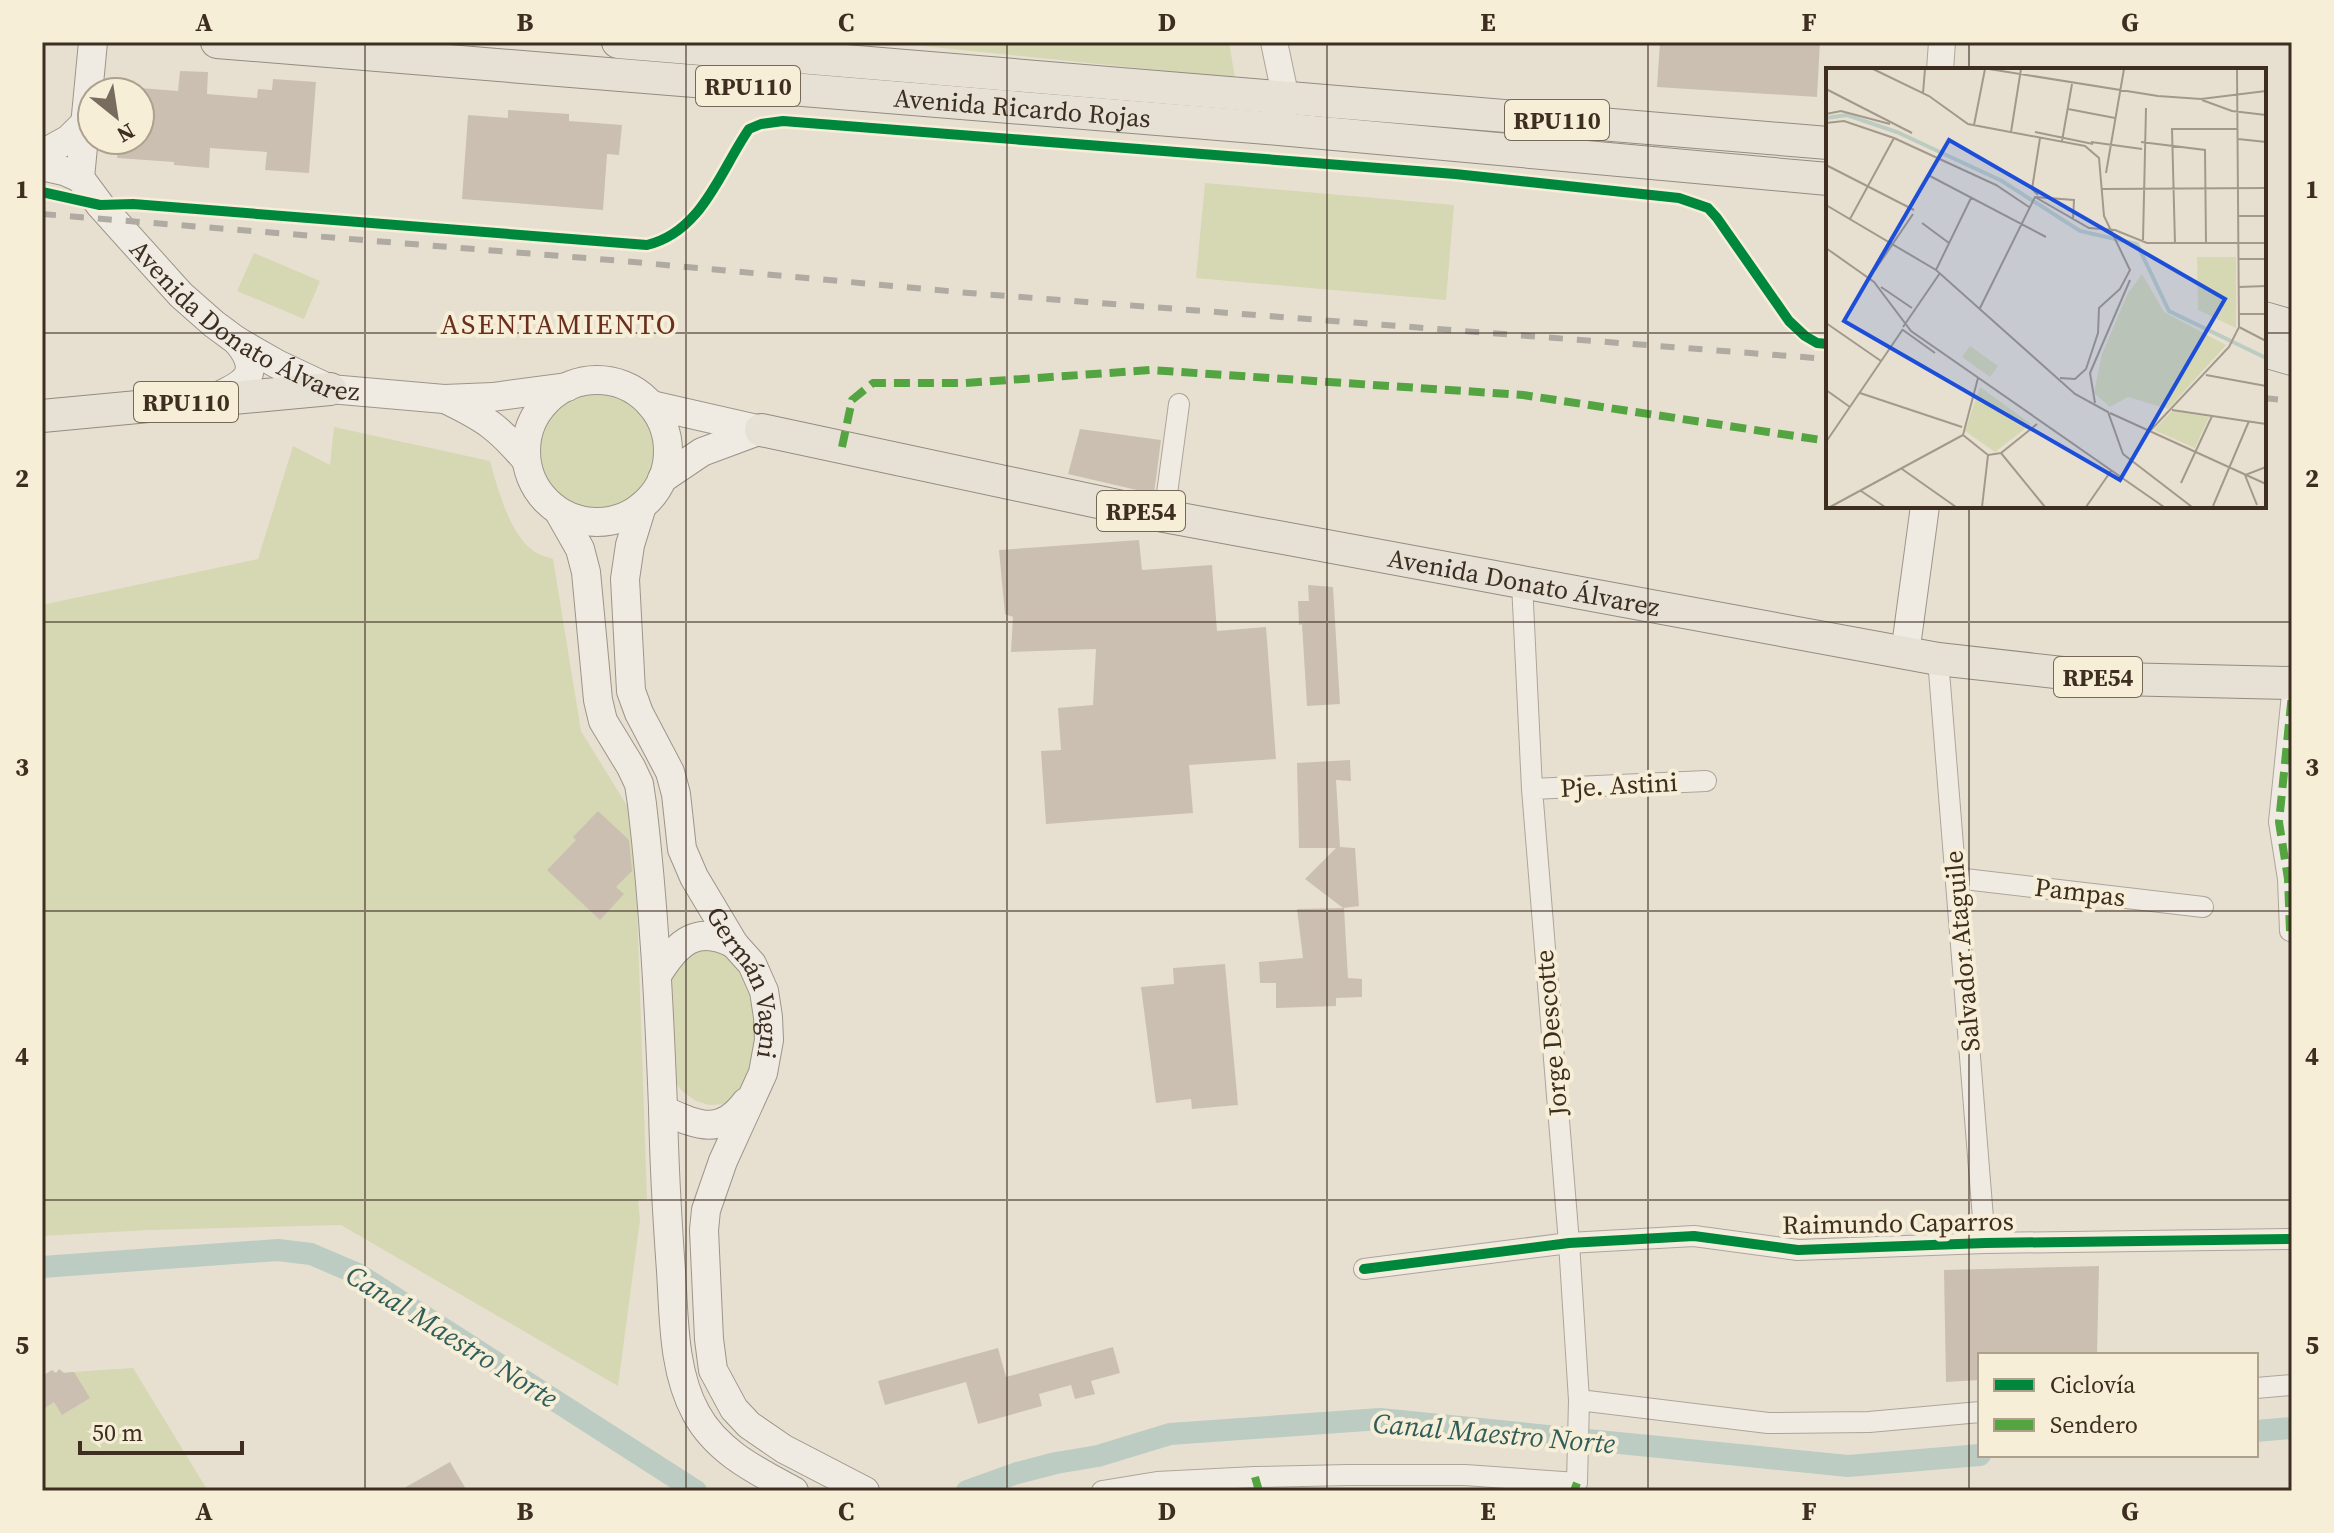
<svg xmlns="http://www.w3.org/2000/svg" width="2334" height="1533" font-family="'Source Serif 4',serif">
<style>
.green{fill:#d6d7b3}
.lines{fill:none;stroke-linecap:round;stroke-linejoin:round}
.canal{stroke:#bcccc2;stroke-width:22}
.building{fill:#cbbfb2}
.minor-casing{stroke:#ada599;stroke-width:22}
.tertiary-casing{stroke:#ada599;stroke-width:28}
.secondary-casing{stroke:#9c958a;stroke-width:30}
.primary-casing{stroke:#928b80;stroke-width:34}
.minor{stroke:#efebe3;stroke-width:20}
.tertiary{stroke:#efebe3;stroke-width:26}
.secondary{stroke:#efebe3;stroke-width:28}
.primary{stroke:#e6e1d4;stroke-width:32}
.rail{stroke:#afaaa2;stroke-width:6;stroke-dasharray:14 14;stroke-linecap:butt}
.quiet{stroke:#54a441;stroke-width:8;stroke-dasharray:16 8;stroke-linecap:butt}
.cycleway-casing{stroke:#f7eed8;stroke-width:15}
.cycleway{stroke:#00873e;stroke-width:10}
.grid{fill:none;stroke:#3d2e20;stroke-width:2;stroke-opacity:0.55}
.labels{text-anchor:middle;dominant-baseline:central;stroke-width:8;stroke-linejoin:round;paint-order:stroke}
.shield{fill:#f7eed8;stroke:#756857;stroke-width:2}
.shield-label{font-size:24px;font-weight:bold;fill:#3d2e20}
.street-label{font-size:26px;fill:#3d2e20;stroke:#f7eed8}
.neighbourhood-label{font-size:28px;letter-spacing:2px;fill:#6b2e1e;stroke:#f7eed8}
.water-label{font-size:28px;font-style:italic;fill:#2f5d5a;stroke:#f7eed8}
.inset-river{fill:none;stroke:#bcccc2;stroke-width:4}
.inset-road{fill:none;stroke:#a3998a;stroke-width:2}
.view{fill:#1d4ed8;fill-opacity:0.15;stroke:#1d4ed8;stroke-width:4}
.inset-edge{fill:none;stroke:#3d2e20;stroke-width:4}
.neatline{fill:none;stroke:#3d2e20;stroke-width:3}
.grid-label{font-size:26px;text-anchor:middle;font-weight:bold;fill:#3d2e20}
</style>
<rect width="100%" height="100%" fill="#e7e0d1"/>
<path class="green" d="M885,42H1229L1235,78Z
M1205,183L1454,205L1446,300L1196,278Z
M254,253L320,281L304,319L237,291Z
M535 450a61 61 0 1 1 122 0a61 61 0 1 1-122 0Z
M334,427L490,461C497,487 510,536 535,552C540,555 547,557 553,559L581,731L634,817L647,1199L638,1200L640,1220L618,1386L341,1225L148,1230L42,1236V605L258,559L293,446L330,465Z
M715,942L752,983L758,1038L754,1076L729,1104L709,1105L696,1101L682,1091L675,1082L673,1068L670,961Z
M133,1368L208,1491H42V1374Z"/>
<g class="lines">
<path class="canal" d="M42,1267L278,1250L311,1254L358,1274L696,1491
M2256,1431L2292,1428
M967,1491L1017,1473L1056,1463L1098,1456L1170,1434L1380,1419L1848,1466L1980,1455"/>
</g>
<path class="building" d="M1660,42H1820L1817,97L1657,87Z
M180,71L208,72L207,94L257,98L258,89L272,90L273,79L316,82L309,173L265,170L267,152L210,148L209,168L174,165V162L117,158L119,140H140V88L178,91Z
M508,110L569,114V121L622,125L619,155L607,154L603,210L462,199L468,115L508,118Z
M1080,429L1161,440L1154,494L1068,474Z
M1139,540L1142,570L1212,565L1217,631L1266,627L1276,759L1189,765L1193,813L1046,824L1041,751L1061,750L1058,708L1093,705L1096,649L1011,652L1013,617L1005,614L999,550Z
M1308,585L1333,587L1340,704L1307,706L1302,624L1299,625L1298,601H1309Z
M1350,760L1351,781L1336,780L1340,847L1355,848L1359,906L1343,908L1305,879L1336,848H1299L1297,763Z
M598,811L629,840L632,871L616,887L624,894L600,920L547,870L576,840L573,837Z
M1344,908L1348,978L1362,979V997L1336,998V1006L1276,1008V983H1260L1259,962L1303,958L1297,909Z
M1225,964L1238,1105L1192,1109L1191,1099L1156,1103L1141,987L1174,984L1173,968Z
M2099,1266L2097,1355H1980V1380L1946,1382L1944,1270Z
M1113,1347L1120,1373L1091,1381L1095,1394L1075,1399L1071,1385L1039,1394L1042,1406L978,1424L966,1382L885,1405L878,1381L998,1348L1006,1377Z
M59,1369L64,1373L74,1372L90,1398L62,1415L54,1402L42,1410V1376L52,1370L56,1373Z
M450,1462L467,1491H399Z"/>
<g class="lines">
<g class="minor-casing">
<path id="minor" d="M1164,516L1179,404
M1522,583L1532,789L1569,1243L1579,1400L1577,1483L1574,1491
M1938,659L1985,1243
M1532,789L1706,781
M1956,878L2203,907
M2290,931L2288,879L2279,822L2292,694
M1364,1269L1569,1243L1694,1236L1798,1250L1985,1243L2292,1239
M2256,1388L2292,1385
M1579,1400L1768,1423L1869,1422L1980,1412
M1102,1491L1157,1482L1255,1477L1348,1475H1465L1577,1483"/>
</g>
<g class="tertiary-casing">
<path id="tertiary" d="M1274,42L1286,99L1282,114
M1940,70L1942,42"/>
</g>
<g class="secondary-casing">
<g id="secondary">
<path d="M42,154L69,139L85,123"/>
<path id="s1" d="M42,166L64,171L80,178L100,205L181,295L214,324L237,341L277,364L330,389L444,399L493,397L567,387"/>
<path d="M80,178L93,42"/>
<circle cx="597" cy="451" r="71"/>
<path d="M212,399C243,385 265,375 237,341"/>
<path d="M449,401C486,419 499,428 526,460"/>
<path d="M651,405L761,430"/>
<path d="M662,479L702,452L761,430"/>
<path id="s2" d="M642,506L630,545L625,579L631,691L639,713L670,772L676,794L682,849L694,877L734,944L752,964L764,991L768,1017L769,1040L763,1073L723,1161L706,1210L704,1230L709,1339L713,1370L734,1409L749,1425L784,1449L865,1491"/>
<path d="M559,512L580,549L586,572L598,700L603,721L631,767L639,784L642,804C654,905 659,1005 663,1107C664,1162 667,1216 671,1271C674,1318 673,1371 696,1413C717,1452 757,1471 794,1491"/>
<path d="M1905,654L1925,506"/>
<path d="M658,974C677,943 697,924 734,944"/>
<path d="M663,1110C697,1125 720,1137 746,1102"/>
</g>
</g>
<g class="primary-casing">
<g id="primary">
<path id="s3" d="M217,42L1279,129L1828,179"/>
<path d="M618,42L1828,143"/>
<path d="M2264,318L2292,326"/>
<path d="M2264,351L2292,359"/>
<path d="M42,416L330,389"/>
<path id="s4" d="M761,430L1164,516L1938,659L2117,679L2292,683"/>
</g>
</g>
<use href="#minor" class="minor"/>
<use href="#tertiary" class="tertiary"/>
<use href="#secondary" class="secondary"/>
<use href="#primary" class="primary"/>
<path class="rail" d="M42,214L622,261L969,293L1828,359
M2264,398L2292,401"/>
<path class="quiet" d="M842,447L852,400L873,383H965L1151,370L1523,395L1828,441
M2290,931L2288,879L2279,822L2292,694
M1255,1477L1259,1491
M1574,1491L1577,1483"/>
<g class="cycleway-casing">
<path id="cycleway" d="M42,192L100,205L133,204L647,245C702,232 720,171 749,129L761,124L783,121L1455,174L1679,198L1708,208L1717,218L1789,321L1805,336L1817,343L1828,344
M1364,1269L1569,1243L1694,1236L1798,1250L1985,1243L2292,1239"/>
</g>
<use href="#cycleway" class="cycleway"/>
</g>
<path class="grid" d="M365,42V1491M686,42V1491M1007,42V1491M1327,42V1491M1648,42V1491M1969,42V70M42,333H1828M2264,333H2292M1969,506V1491M42,622H2292M42,911H2292M42,1200H2292"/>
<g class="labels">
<g class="shield">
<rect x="696" y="66" width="104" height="40" rx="6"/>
<rect x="1505" y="100" width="104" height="40" rx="6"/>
<rect x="134" y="382" width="104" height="40" rx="6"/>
<rect x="1097" y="491" width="88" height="40" rx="6"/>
<rect x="2054" y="657" width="88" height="40" rx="6"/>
</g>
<g class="shield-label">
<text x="748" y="86">RPU110</text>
<text x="1557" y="120">RPU110</text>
<text x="186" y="402">RPU110</text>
<text x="1141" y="511">RPE54</text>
<text x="2098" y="677">RPE54</text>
</g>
<g class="street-label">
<text stroke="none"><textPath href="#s3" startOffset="808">Avenida Ricardo Rojas</textPath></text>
<text stroke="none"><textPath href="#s1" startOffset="264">Avenida Donato Álvarez</textPath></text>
<text stroke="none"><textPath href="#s4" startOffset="778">Avenida Donato Álvarez</textPath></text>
<text transform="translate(1619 785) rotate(-3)">Pje. Astini</text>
<text transform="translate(2080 892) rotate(7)">Pampas</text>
<text transform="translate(1962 951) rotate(-95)">Salvador Ataguile</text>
<text stroke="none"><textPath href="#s2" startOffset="506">Germán Vagni</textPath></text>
<text transform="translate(1551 1033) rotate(-95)">Jorge Descotte</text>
<text transform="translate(1898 1223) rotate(-1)">Raimundo Caparros</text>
</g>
<g class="neighbourhood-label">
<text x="559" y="324">ASENTAMIENTO</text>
</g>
<g class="water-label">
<text transform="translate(452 1336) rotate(32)">Canal Maestro Norte</text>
<text transform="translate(1494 1433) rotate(5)">Canal Maestro Norte</text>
</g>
</g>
<g transform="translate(1826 68)">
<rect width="440" height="440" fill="#e7e0d1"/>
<path d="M371,189H410V260L372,242ZM316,206L338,244L400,277L342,341L302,329L284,339L268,325L276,286L302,225ZM144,278L172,298L164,309L136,289ZM154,319L205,356L169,384L139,363ZM346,343L383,349L369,380L328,362Z" fill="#d6d7b3"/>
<path class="inset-river" d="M0,50L21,47L71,64L176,113L254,163L311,176L343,243L440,290"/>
<path class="inset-road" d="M47,1L103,28L142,56L259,78L273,90L278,148L304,202L294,221L273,240L272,265L260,301L249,311L234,310M163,1L332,28L375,31L440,23M0,21L86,65M97,25L99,1M376,32L406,43L440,47M242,41L289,50M0,46L15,43L64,56M0,55L18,53L68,70L170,117L203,139M148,57L159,1M185,64L195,1M209,64L267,76M412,71L440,74M236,73L246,16M265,74L316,81M315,74L379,82L380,176M0,97L88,142M280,105L298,1M102,107L220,169M276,121L440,120M212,127L206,121L214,70M209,129L263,160L289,162L321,175H440M0,137L110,202L249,326L282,344L297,386M413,148H440M24,151L68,70M96,155L123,175M317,172L320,40M349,176L346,61H412M0,180L48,214L85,263L338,439M413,191H440M49,202L87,146M110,202L145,130M55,219L86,240M413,219L440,218M154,240L209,129L248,132L247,152M413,246H440M0,255L55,293M77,259L114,205M413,259L440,273M77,262L109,285M380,307L440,318M0,322L24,339M34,325L136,359M269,335L264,305L304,212M346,342L440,356M284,345L440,416M324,363L403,279L413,259L411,1M137,367L152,310M137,367L162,387M0,374L77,261M175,385L219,439M297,386L366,439M162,387L175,385L211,356M76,401L130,439M355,415L386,348M35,423L59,439M431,437L419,407L440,399M387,438L423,353M4,439L137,367M156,439L162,387M260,439L285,403"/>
<path class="view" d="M123,72L399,231L294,412L18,253Z"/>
<rect width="440" height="440" class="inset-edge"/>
</g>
<rect width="2334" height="1533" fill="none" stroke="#f7eed8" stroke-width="88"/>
<rect x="1978" y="1353" width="280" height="104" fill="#f7eed8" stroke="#ada18e" stroke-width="2"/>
<rect x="1994" y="1379" width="40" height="12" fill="#00873e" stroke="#ada18e" stroke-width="2"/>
<text x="2050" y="1393" font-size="24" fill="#3d2e20">Ciclovía</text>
<rect x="1994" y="1419" width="40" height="12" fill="#54a441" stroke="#ada18e" stroke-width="2"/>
<text x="2050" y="1433" font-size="24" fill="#3d2e20">Sendero</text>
<g transform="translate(116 116) rotate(150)"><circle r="38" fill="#f7eed8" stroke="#ada18e" stroke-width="2"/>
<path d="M0-6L14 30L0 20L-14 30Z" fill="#786c5e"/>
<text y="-12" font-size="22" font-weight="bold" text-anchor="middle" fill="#3d2e20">N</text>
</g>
<path d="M80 1441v12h162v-12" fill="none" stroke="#3d2e20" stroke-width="4"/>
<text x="92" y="1441" font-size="24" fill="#3d2e20" stroke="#f7eed8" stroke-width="6" paint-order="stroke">50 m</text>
<rect x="44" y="44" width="2246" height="1445" class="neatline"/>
<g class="grid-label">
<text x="204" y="31">A</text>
<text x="525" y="31">B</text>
<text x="846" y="31">C</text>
<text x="1167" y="31">D</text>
<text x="1488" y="31">E</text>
<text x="1809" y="31">F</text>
<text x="2130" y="31">G</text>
<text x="22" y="198">1</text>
<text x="2312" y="198">1</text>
<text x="22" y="487">2</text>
<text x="2312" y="487">2</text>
<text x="22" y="776">3</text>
<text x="2312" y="776">3</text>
<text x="22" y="1065">4</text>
<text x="2312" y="1065">4</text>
<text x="22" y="1354">5</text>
<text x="2312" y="1354">5</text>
<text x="204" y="1520">A</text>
<text x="525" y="1520">B</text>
<text x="846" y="1520">C</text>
<text x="1167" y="1520">D</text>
<text x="1488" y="1520">E</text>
<text x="1809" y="1520">F</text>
<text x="2130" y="1520">G</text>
</g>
</svg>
